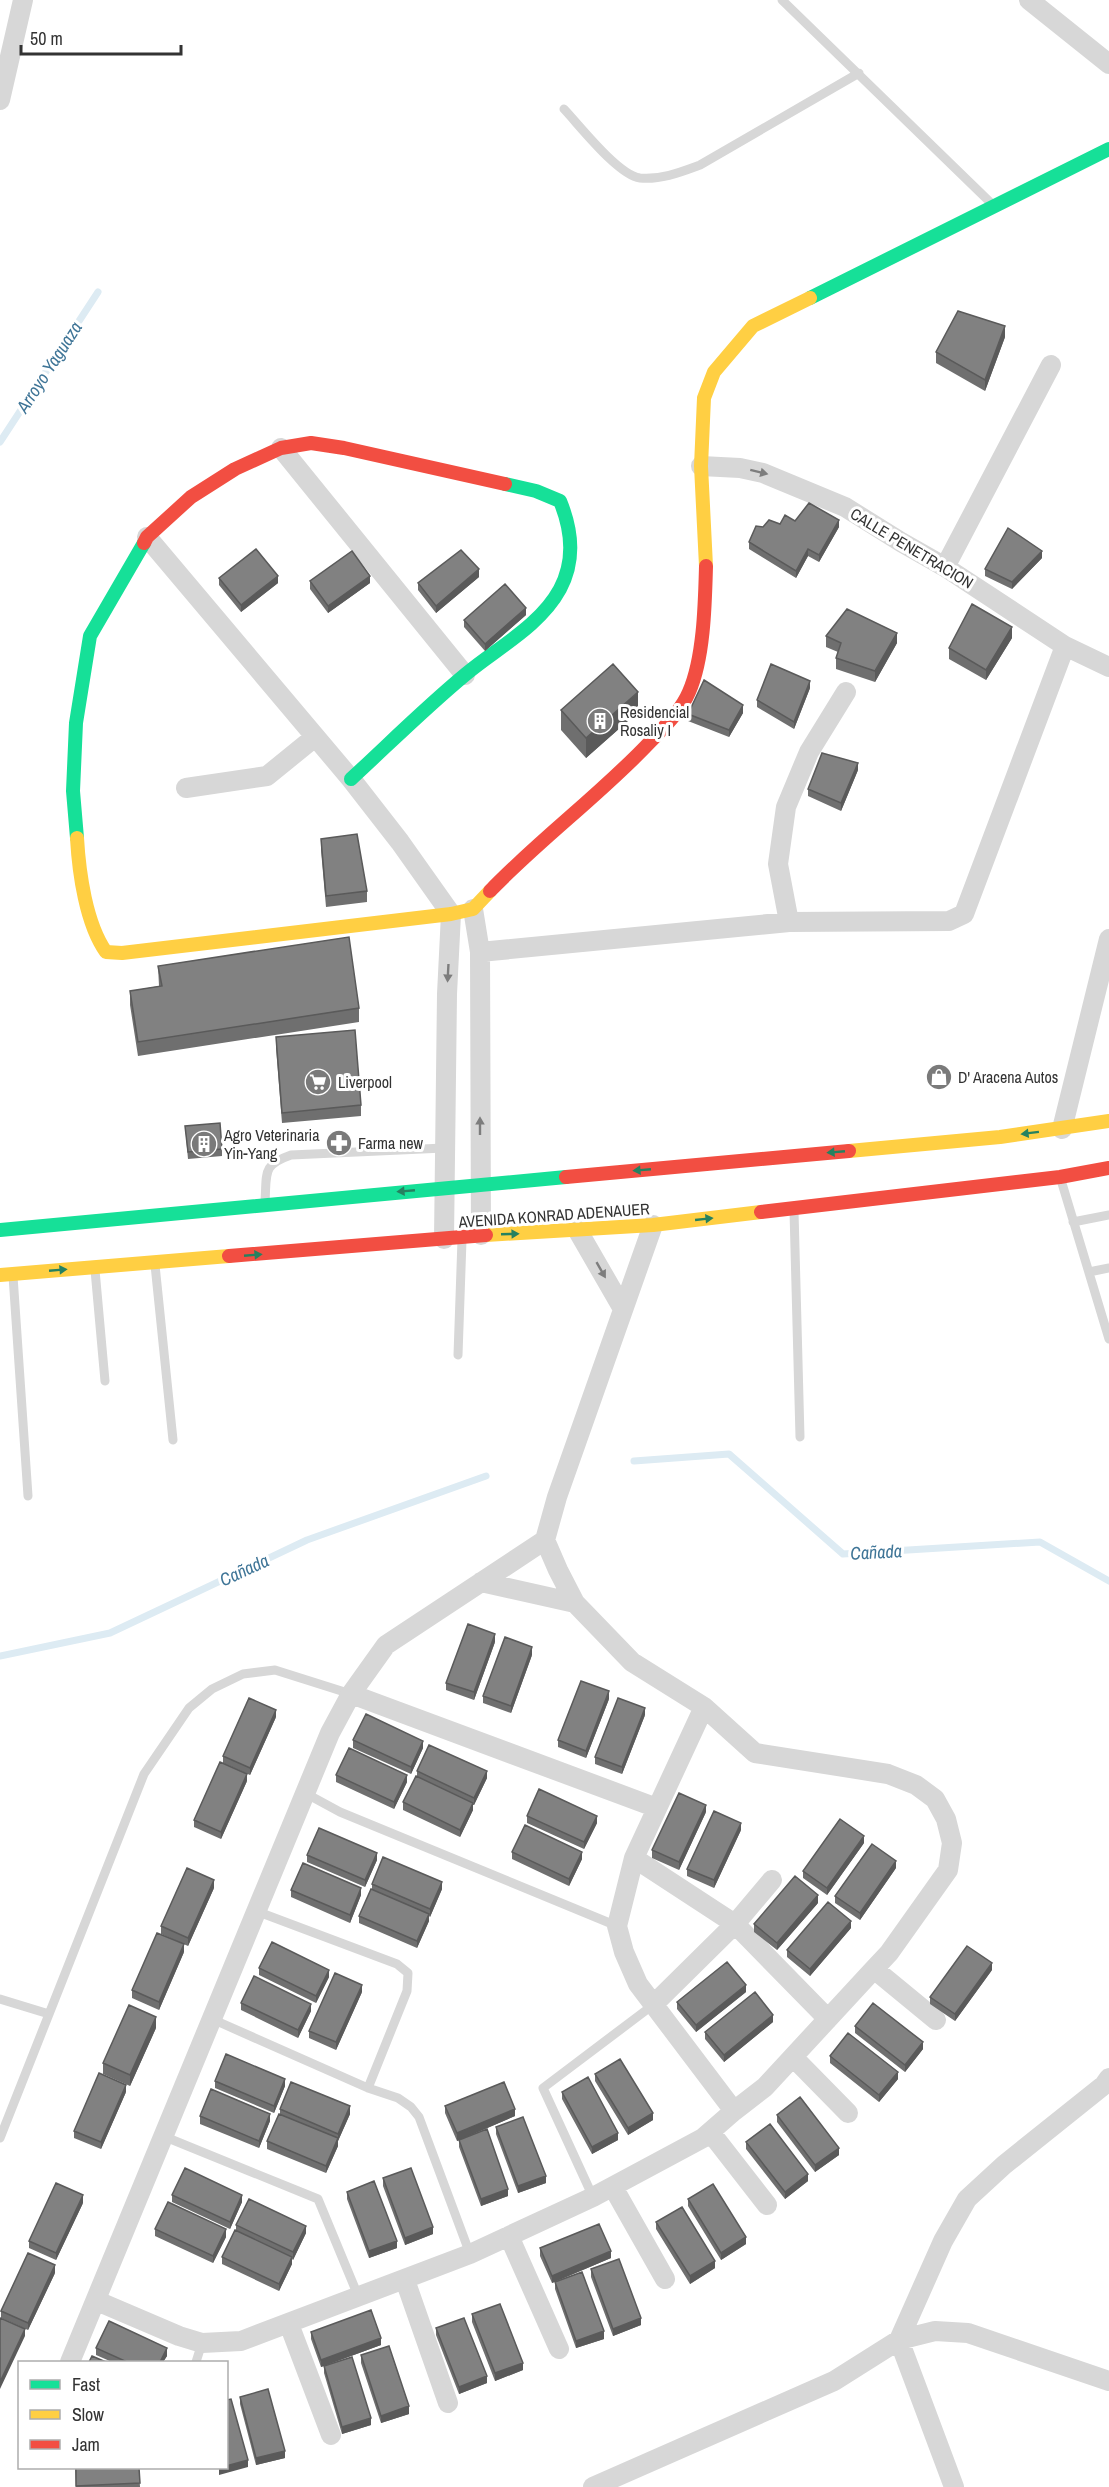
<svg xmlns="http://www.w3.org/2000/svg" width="1109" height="2487" font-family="'Archivo Narrow',sans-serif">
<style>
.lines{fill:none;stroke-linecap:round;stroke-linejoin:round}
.stream{stroke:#ddebf3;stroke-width:7}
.lane{stroke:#d7d7d7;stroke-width:9}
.street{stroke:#d7d7d7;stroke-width:20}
.fast{stroke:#16e098;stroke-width:14}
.slow{stroke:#ffcf43;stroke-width:14}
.jam{stroke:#f24e42;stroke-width:14}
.wall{fill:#6f6f6f}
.shaded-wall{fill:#5a5a5a}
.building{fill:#818181;stroke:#5a5a5a;stroke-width:1.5}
.oneway{fill:#7d7d7d}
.oneway2{fill:#268160}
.labels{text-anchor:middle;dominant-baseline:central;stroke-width:6;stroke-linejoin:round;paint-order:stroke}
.street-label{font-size:16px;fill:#333;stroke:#fff}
.poi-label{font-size:16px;fill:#333;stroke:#fff;text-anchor:start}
.water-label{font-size:18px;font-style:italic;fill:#3f7597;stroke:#fff}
</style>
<rect width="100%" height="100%" fill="#fff"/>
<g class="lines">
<path class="stream" d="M0,442L98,292
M634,1461L729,1454L843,1554L1040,1542L1109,1581
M0,1656L110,1633L307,1540L486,1476"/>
<path class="lane" d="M782,0L993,205
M564,109C580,126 618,175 640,178C661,180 681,172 700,165L859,73
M1061,1180L1109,1339
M265,1201C267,1173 262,1165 291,1155L444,1148
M794,1211L800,1437
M1073,1222L1109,1215
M155,1265L173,1440
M95,1270L105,1381
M1089,1272L1109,1268
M13,1276L28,1496
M458,1355L462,1240
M305,1793L340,1812L617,1926
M256,1911L397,1964L408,1973L407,1991L368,2088
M0,1999L49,2014
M212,2019L368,2088L398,2098L411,2107L419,2117L470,2254
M163,2136L318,2199L359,2298
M0,2138L144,1774L189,1708L212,1689L243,1674L275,1670L351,1694
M593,2197L543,2088L653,2005
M196,2362L202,2343"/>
<path class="street" d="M1029,0L1109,64
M0,100L23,0
M281,448L465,675
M701,466L740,468L763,473L845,507L901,542L945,567L1065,646L1109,667
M147,537L351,779L400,842L451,914L447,994L444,1239
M945,567L1051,365
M186,788L267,776L315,737
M473,909L480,952L481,1235
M789,922L778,864L786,807L809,752L846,692
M480,952L789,922L949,921L964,914L1065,646
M1062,1129L1109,939
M578,1231L623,1309
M481,1582L575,1603
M351,1694L657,1808
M704,1707L634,1858L617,1926L624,1952L638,1984L734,2111
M634,1858L735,1924L828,2019
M874,1969L936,2020
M653,2005L735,1924L772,1880
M793,2057L848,2113
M711,2133L767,2205
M613,2187L665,2279
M509,2236L559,2349
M405,2280L448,2403
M97,2301L179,2336L202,2343L241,2341L470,2254L593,2197L703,2138L734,2111L765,2087L874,1969L889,1953L948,1870L952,1843L946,1819L935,1799L916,1785L888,1774L755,1753L704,1707L632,1662L575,1603L558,1570L545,1540L557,1497L653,1225
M289,2324L331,2435
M70,2362L330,1733L351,1694L386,1645L545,1540
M593,2487L834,2381L899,2340L935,2331L968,2333L1109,2381
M954,2487L899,2340L943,2241L967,2199L1004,2165L1104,2085L1109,2078"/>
<path class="fast" d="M810,298L1109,149
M351,779C389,744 426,707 466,674C497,648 540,626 560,589C575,561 572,530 560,501L536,491L505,484
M77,838L73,791L76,723L90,636L144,543
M0,1230L566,1177"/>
<path class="slow" d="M706,566L701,466L704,398L714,372L753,326L810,298
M77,838C79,873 86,924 106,952L122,953L451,914L473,909L490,891
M849,1151L1000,1137L1109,1121
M486,1235L653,1225L761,1212
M0,1275L229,1256"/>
<path class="jam" d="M144,543L147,537L191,497L235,469L281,448L311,443L344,448L505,484
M490,891C541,838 600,795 650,742C664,727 681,711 689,692C704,658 705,603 706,566
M566,1177L849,1151
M761,1212L1060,1177L1109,1168
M229,1256L486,1235"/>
</g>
<path class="wall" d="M1005,337L985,391L936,363V352Z
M795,521L839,527L819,562L808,556L796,578L749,549V542L763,527Z
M1042,558L1012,589L985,576V569Z
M479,577L436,613L418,590V583Z
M219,578L278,583L241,612L219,585Z
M310,581L370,583L328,613L310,589Z
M526,615L485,651L464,627V620Z
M826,636L897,643L875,682L836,669V658L838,652L826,647Z
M1012,638L986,680L949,659V648Z
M810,688L794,729L757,707V700Z
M561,710L638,712L586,758L561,730Z
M743,713L729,737L688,721V714Z
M858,770L841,811L808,796V789Z
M321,839L367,891V902L326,907L321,850Z
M158,966L359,1008V1022L138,1056L130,1005V991L159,986Z
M276,1037L361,1105V1116L282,1123L276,1048Z
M185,1126L222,1149V1156L188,1159Z
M495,1642L474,1700L446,1690V1683Z
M532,1655L511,1713L483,1703V1696Z
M609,1699L586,1758L558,1747V1740Z
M645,1715L622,1774L595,1764V1757Z
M276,1717L250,1775L223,1763V1756Z
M353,1740L423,1748L411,1774L353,1748Z
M417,1771L487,1778L474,1805H473V1810L460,1837L403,1810V1802L417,1776Z
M336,1775L407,1782L394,1809L336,1782Z
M247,1781L221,1839L194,1827V1820Z
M706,1812L679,1870L652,1858V1850Z
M527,1816L597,1823L584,1849L527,1823Z
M741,1830L714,1888L687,1876V1869Z
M864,1843L827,1895L803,1878V1871Z
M512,1852L582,1859L569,1886L512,1859Z
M307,1855L377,1860L365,1887L307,1862Z
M896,1868L860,1920L835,1903V1896Z
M372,1884L442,1889L430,1917L429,1916V1921L417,1948L359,1923V1916L372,1889Z
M214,1888L188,1946L161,1934V1926Z
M291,1890L361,1895L350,1923L291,1897Z
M818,1903L777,1950L754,1932V1924Z
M851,1928L810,1976L787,1957V1950Z
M184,1952L159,2010L132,1998V1990Z
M259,1968L329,1977L316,2003L259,1975Z
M992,1970L955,2021L930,2004V1997Z
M362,1992L336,2050L309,2038V2031Z
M746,1992L696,2032L677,2009V2002Z
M241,2003L311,2011L298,2038L241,2010Z
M773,2022L724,2062L705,2039V2032Z
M855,2026L923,2049L905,2072L855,2033Z
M156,2028L130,2086L103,2074V2063Z
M830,2056L898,2079L879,2102L830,2063Z
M595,2074L653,2120L628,2135L595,2081Z
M215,2081L285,2086L274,2113L215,2088Z
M126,2092L101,2149L74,2138V2131Z
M562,2092L618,2140L592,2154L562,2099Z
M445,2106L515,2116L457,2141L445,2113Z
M280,2109L350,2114L338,2141V2146L326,2173L267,2149V2141L280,2115Z
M777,2115L839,2155L815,2172L777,2122Z
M200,2116L270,2121L259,2148L200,2124Z
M496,2127L546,2183L518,2193L496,2134Z
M459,2140L508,2196L481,2206L459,2147Z
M746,2142L808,2181L785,2199L746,2149Z
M383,2178L433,2234L405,2245L383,2186Z
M347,2192L397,2248L369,2258L347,2199Z
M172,2195L242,2202L230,2229L172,2202Z
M688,2199L746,2244L721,2260L688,2206Z
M83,2203L56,2260L29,2248V2241Z
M656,2222L715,2268L690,2284L656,2229Z
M236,2225L306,2233L293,2260L292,2259V2264L279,2291L222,2264V2257L236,2231Z
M155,2229L226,2237L213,2263L155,2236Z
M540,2248L611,2258L552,2283L540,2256Z
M591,2269L641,2325L613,2336L591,2277Z
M55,2273L28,2330L1,2318V2311Z
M555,2282L604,2339L576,2348L555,2289Z
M472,2314L523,2370L495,2381L472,2322Z
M436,2328L487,2383L459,2394L436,2335Z
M311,2332L381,2345L321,2367L311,2339Z
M96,2348L167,2356L163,2362H112L96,2355Z
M361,2355L409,2414L381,2423L361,2363Z
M324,2366L371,2425L342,2434L324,2373Z
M240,2397L285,2458L256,2465L240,2404Z
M75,2468H139L140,2487H76Z"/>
<path class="shaded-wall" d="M1005,326V337L985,391V380Z
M839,520V527L819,562V555Z
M808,549V556L796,578V571Z
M1042,551V558L1012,589V582Z
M479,569V577L436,613V606Z
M278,576V583L241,612V605Z
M370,576V583L328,613V606Z
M526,608V615L485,651V644Z
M1012,627V638L986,680V670Z
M897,633V643L875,682V671Z
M810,681V688L794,729V722Z
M638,692V712L586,758V738Z
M743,705V713L729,737V730Z
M858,763V770L841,811V803Z
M495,1634V1642L474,1700V1692Z
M532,1647V1655L511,1713V1706Z
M609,1691V1699L586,1758V1751Z
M645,1708V1715L622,1774V1767Z
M276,1710V1717L250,1775V1768Z
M423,1741V1748L411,1774V1767Z
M487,1771V1778L474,1805V1798Z
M247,1774V1781L221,1839V1832Z
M407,1775V1782L394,1809V1802Z
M473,1803V1810L460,1837V1830Z
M706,1805V1812L679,1870V1862Z
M597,1816V1823L584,1849V1842Z
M741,1823V1830L714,1888V1880Z
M864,1836V1843L827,1895V1888Z
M582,1852V1859L569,1886V1879Z
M377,1853V1860L365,1887V1880Z
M896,1861V1868L860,1920V1913Z
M214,1880V1888L188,1946V1938Z
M442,1882V1889L430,1917V1909Z
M361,1888V1895L350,1923V1915Z
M818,1895V1903L777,1950V1943Z
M429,1914V1921L417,1948V1941Z
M851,1921V1928L810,1976V1969Z
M184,1944V1952L159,2010V2002Z
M992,1963V1970L955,2021V2014Z
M329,1970V1977L316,2003V1996Z
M362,1985V1992L336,2050V2042Z
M746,1985V1992L696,2032V2025Z
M311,2004V2011L298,2038V2030Z
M773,2015V2022L724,2062V2055Z
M156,2017V2028L130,2086V2075Z
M923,2042V2049L905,2072V2065Z
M898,2072V2079L879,2102V2095Z
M285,2079V2086L274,2113V2106Z
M126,2085V2092L101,2149V2142Z
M350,2106V2114L338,2141V2134Z
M515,2109V2116L457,2141V2133Z
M653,2113V2120L628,2135V2128Z
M270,2114V2121L259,2148V2141Z
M618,2133V2140L592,2154V2147Z
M338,2138V2146L326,2173V2166Z
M839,2148V2155L815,2172V2165Z
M808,2174V2181L785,2199V2192Z
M546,2176V2183L518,2193V2186Z
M508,2189V2196L481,2206V2199Z
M83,2195V2203L56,2260V2253Z
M242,2195V2202L230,2229V2222Z
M306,2226V2233L293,2260V2252Z
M433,2227V2234L405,2245V2238Z
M226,2229V2237L213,2263V2256Z
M746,2237V2244L721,2260V2253Z
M397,2241V2248L369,2258V2251Z
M611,2251V2258L552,2283V2276Z
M292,2257V2264L279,2291V2284Z
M715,2261V2268L690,2284V2276Z
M55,2265V2273L28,2330V2323Z
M641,2318V2325L613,2336V2329Z
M25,2329V2336L0,2389V2382Z
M604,2331V2339L576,2348V2341Z
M381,2338V2345L321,2367V2360Z
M167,2348V2356L163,2362H160Z
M523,2363V2370L495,2381V2373Z
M487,2376V2383L459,2394V2387Z
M409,2406V2414L381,2423V2416Z
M371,2418V2425L342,2434V2427Z
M285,2451V2458L256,2465V2458Z
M248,2460V2467L219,2475V2468H226V2466Z"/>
<path class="building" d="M958,311L1005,326L985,380L936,352Z
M809,503L839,520L819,555L808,549L796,571L749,542L756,526L763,527L769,520L780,524L785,515L795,521Z
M1008,528L1042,551L1012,582L985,569Z
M256,549L278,576L241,605L219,578Z
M461,550L479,569L436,606L418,583Z
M352,551L370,576L328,606L310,581Z
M505,584L526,608L485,644L464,620Z
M972,604L1012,627L986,670L949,648Z
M847,609L897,633L875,671L836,658L841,643L826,636Z
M613,664L638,692L586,738L561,710Z
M771,664L810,681L794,722L757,700Z
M704,680L743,705L729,730L688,714Z
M822,753L858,763L841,803L808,789Z
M357,834L367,891L326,896L321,839Z
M349,937L359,1008L138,1042L130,991L162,986L158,966Z
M355,1030L361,1105L282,1113L276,1037Z
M220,1123L222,1149L188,1152L185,1126Z
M468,1624L495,1634L474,1692L446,1683Z
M505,1637L532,1647L511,1706L483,1696Z
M581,1681L609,1691L586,1751L558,1740Z
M249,1698L276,1710L250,1768L223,1756Z
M618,1698L645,1708L622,1767L595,1757Z
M366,1714L423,1741L411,1767L353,1740Z
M429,1745L487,1771L474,1798L417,1771Z
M349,1748L407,1775L394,1802L336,1775Z
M220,1762L247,1774L221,1832L194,1820Z
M416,1776L473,1803L460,1830L403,1802Z
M539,1789L597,1816L584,1842L527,1816Z
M679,1793L706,1805L679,1862L652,1850Z
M714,1811L741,1823L714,1880L687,1869Z
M840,1819L864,1836L827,1888L803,1871Z
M525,1825L582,1852L569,1879L512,1852Z
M319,1828L377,1853L365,1880L307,1855Z
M872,1844L896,1861L860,1913L835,1896Z
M383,1857L442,1882L430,1909L372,1884Z
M303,1863L361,1888L350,1915L291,1890Z
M187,1868L214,1880L188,1938L161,1926Z
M795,1876L818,1895L777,1943L754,1924Z
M371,1889L429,1914L417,1941L359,1916Z
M828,1902L851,1921L810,1969L787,1950Z
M157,1933L184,1944L159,2002L132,1990Z
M272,1942L329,1970L316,1996L259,1968Z
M967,1946L992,1963L955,2014L930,1997Z
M727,1962L746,1985L696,2025L677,2002Z
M335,1973L362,1985L336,2042L309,2031Z
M254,1976L311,2004L298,2030L241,2003Z
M755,1992L773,2015L724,2055L705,2032Z
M873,2003L923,2042L905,2065L855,2026Z
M129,2005L156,2017L130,2075L103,2063Z
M848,2033L898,2072L879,2095L830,2056Z
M226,2054L285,2079L274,2106L215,2081Z
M620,2059L653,2113L628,2128L595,2074Z
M99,2073L126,2085L101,2142L74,2131Z
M588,2077L618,2133L592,2147L562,2092Z
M291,2082L350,2106L338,2134L280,2109Z
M504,2082L515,2109L457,2133L445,2106Z
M211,2089L270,2114L259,2141L200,2116Z
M800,2097L839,2148L815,2165L777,2115Z
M279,2114L338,2138L326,2166L267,2141Z
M523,2117L546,2176L518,2186L496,2127Z
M770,2124L808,2174L785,2192L746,2142Z
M487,2129L508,2189L481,2199L459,2140Z
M185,2168L242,2195L230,2222L172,2195Z
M411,2168L433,2227L405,2238L383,2178Z
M374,2181L397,2241L369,2251L347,2192Z
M56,2183L83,2195L56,2253L29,2241Z
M713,2184L746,2237L721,2253L688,2199Z
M249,2199L306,2226L293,2252L236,2225Z
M168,2202L226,2229L213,2256L155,2229Z
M682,2207L715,2261L690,2276L656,2222Z
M599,2224L611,2251L552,2276L540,2248Z
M235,2230L292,2257L279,2284L222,2257Z
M28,2253L55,2265L28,2323L1,2311Z
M619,2259L641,2318L613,2329L591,2269Z
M582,2272L604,2331L576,2341L555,2282Z
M500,2304L523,2363L495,2373L472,2314Z
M371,2310L381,2338L321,2360L311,2332Z
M0,2318L25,2329L0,2382Z
M464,2318L487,2376L459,2387L436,2328Z
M109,2321L167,2348L160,2362H127L96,2348Z
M389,2346L409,2406L381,2416L361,2355Z
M92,2356L106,2362H89Z
M352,2357L371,2418L342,2427L324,2366Z
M268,2389L285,2451L256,2458L240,2397Z
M231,2399L248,2460L226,2466V2400Z
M76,2468H139L140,2483L76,2486Z"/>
<defs><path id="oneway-solid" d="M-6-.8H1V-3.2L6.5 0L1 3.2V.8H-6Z" transform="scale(1.5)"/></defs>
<g class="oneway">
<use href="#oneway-solid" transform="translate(759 472) rotate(14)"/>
<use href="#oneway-solid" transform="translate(448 973) rotate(93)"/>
<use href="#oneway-solid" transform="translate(480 1126) rotate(-90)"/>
<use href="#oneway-solid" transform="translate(601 1270) rotate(60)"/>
</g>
<g class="oneway2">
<use href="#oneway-solid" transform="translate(1030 1133) rotate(173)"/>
<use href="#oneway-solid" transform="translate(836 1152) rotate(175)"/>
<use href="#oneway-solid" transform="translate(642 1170) rotate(175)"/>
<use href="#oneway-solid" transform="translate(406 1191) rotate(175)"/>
<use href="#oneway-solid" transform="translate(704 1219) rotate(-6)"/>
<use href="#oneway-solid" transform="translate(510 1234) rotate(-2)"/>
<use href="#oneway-solid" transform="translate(253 1255) rotate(-5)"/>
<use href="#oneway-solid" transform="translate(58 1270) rotate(-5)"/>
</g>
<defs>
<g id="building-disc" transform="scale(1.35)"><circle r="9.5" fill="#7a7a7a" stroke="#fff"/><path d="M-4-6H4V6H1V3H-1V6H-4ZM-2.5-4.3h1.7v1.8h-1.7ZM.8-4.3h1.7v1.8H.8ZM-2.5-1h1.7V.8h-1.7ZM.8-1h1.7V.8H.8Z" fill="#fff"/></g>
<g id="shop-disc" transform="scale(1.35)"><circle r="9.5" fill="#7a7a7a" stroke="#fff"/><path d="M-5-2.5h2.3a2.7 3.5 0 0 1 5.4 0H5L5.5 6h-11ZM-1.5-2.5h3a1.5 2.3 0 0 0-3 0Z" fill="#fff"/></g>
<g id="supermarket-disc" transform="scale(1.35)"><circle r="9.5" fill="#7a7a7a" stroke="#fff"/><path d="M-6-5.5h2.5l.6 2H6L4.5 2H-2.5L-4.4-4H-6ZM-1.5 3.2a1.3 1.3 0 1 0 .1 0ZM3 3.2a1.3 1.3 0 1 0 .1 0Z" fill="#fff"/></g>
<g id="pharmacy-disc" transform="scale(1.35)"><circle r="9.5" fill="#7a7a7a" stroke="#fff"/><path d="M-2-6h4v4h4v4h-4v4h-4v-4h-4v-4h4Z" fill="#fff"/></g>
</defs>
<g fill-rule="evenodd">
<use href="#building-disc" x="600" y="721"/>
<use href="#shop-disc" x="939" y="1077"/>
<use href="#supermarket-disc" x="318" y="1082"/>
<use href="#pharmacy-disc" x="339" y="1143"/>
<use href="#building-disc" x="204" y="1144"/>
</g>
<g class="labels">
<g class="street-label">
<text transform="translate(912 548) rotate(31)">CALLE PENETRACION</text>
<text transform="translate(554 1215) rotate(-4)">AVENIDA KONRAD ADENAUER</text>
</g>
<g class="poi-label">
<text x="620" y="712">Residencial<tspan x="620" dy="18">Rosaliy I</tspan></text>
<text x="958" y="1077">D' Aracena Autos</text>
<text x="338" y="1082">Liverpool</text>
<text x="224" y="1135">Agro Veterinaria<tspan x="224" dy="18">Yin-Yang</tspan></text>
<text x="358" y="1143">Farma new</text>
</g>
<g class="water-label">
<text transform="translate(49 367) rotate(-57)">Arroyo Yaguaza</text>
<text transform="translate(876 1552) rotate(-3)">Cañada</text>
<text transform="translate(244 1570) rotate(-25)">Cañada</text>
</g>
</g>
<rect x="18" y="2361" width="210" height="108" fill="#ffffff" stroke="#adadad" stroke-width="1.5"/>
<rect x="30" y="2380" width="30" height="9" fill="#16e098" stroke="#adadad" stroke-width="1.5"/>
<text x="72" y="2391" font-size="18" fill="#333333">Fast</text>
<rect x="30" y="2410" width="30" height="9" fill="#ffcf43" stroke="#adadad" stroke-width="1.5"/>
<text x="72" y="2421" font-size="18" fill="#333333">Slow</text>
<rect x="30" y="2440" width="30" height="9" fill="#f24e42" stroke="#adadad" stroke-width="1.5"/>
<text x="72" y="2451" font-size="18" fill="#333333">Jam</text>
<path d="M21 45v9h160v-9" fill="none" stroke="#333333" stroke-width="3"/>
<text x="30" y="45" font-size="18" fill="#333333" stroke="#ffffff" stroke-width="4.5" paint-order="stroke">50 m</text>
</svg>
